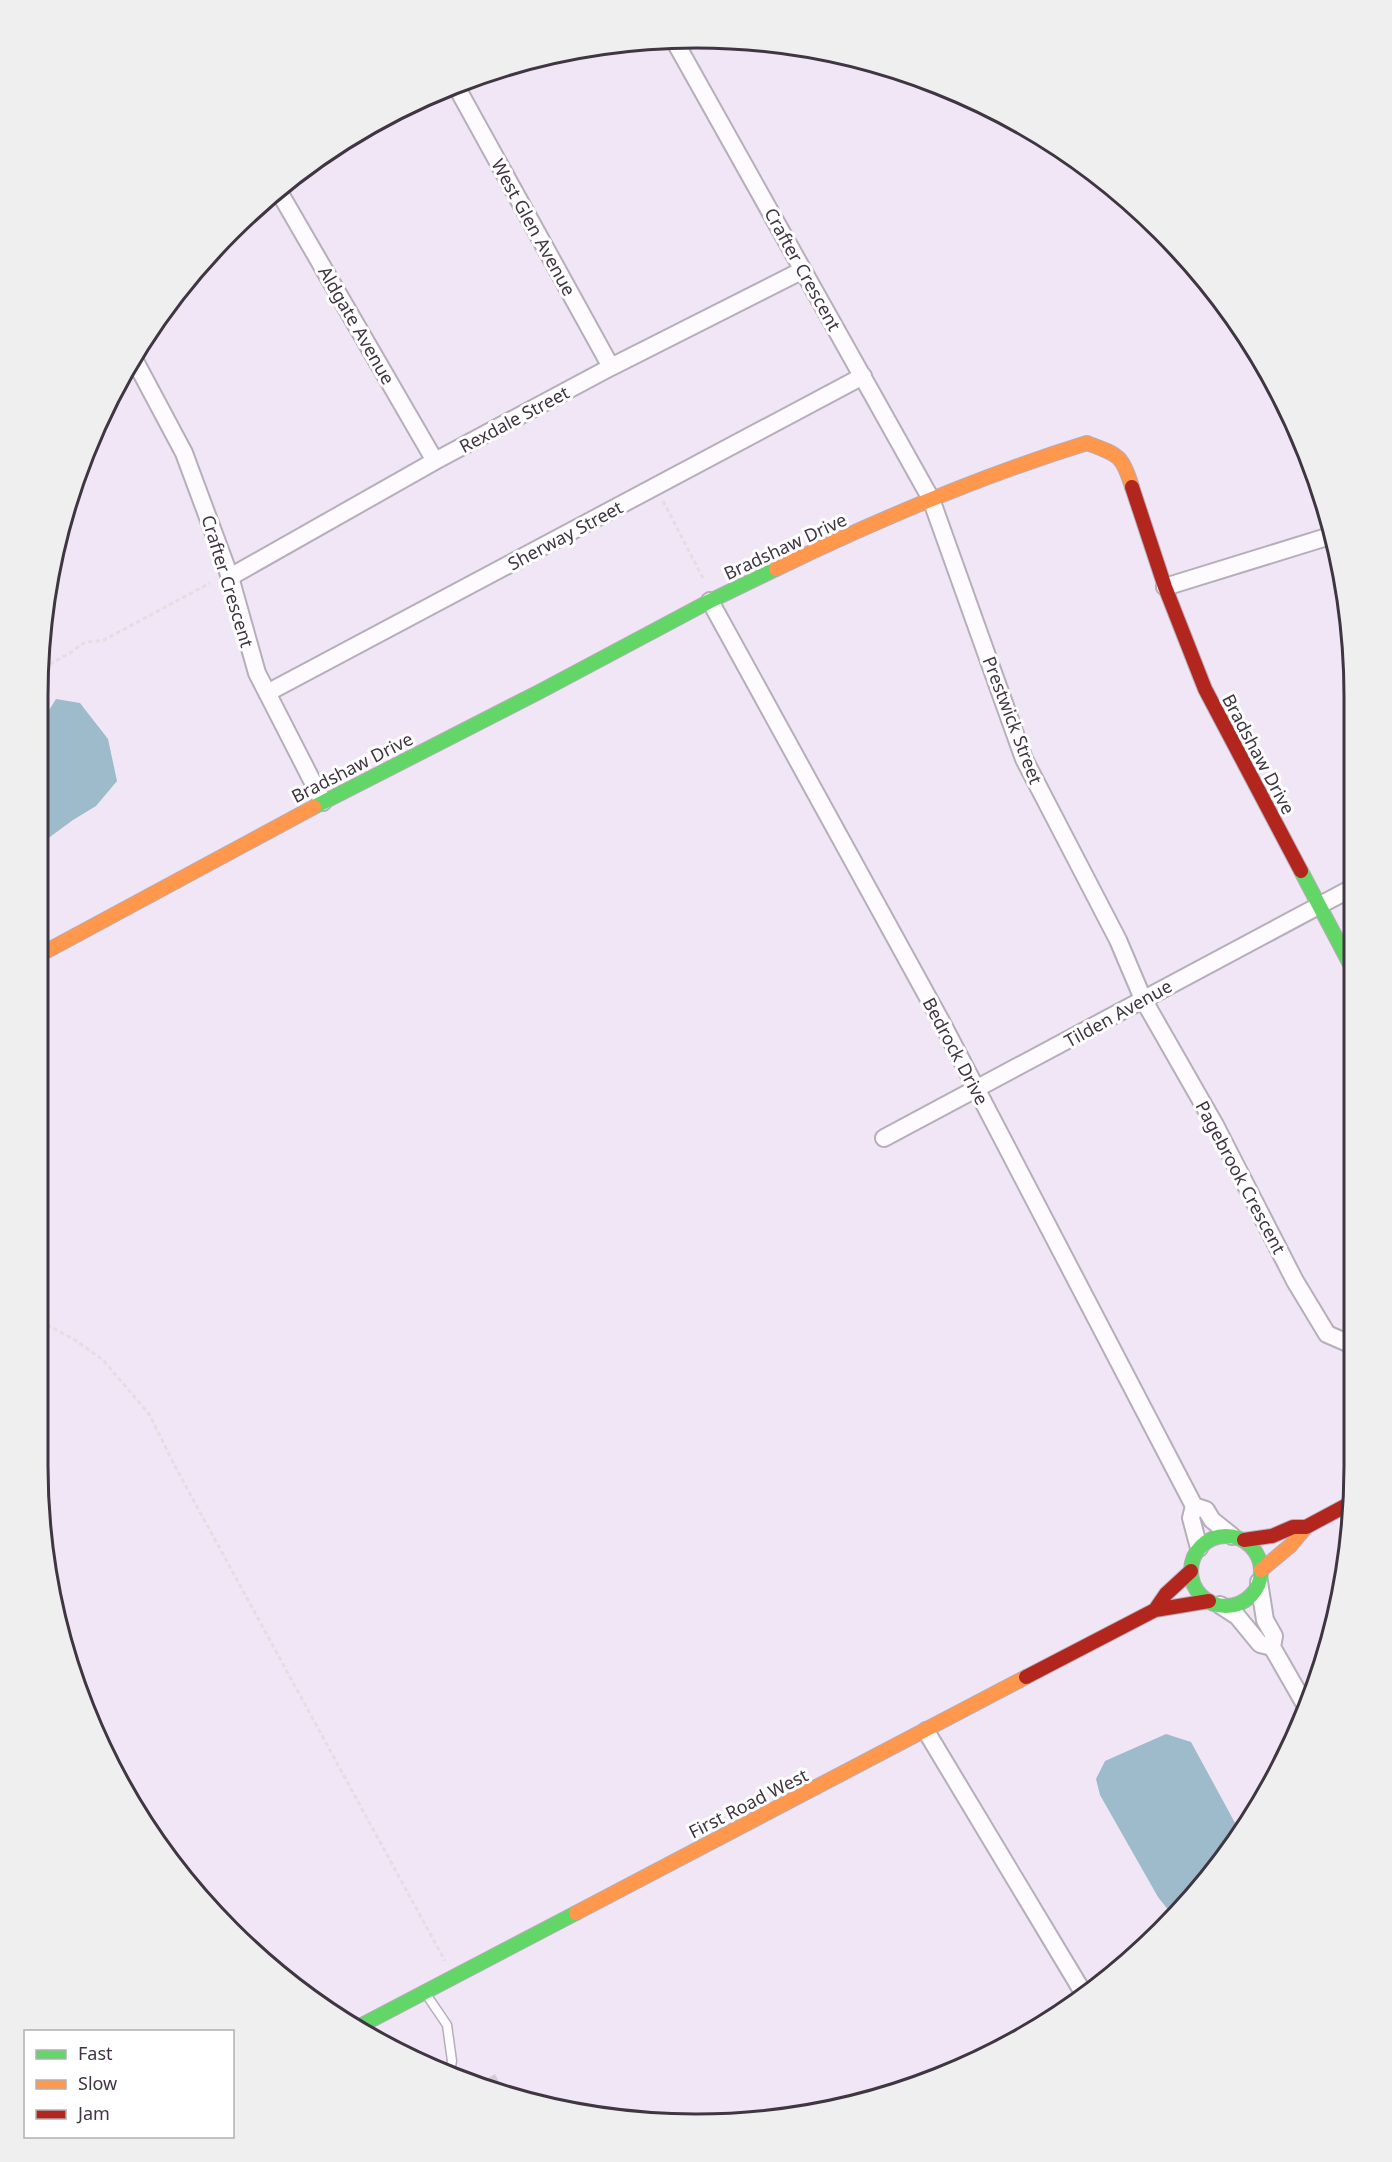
<svg xmlns="http://www.w3.org/2000/svg" width="1392" height="2162" font-family="'Noto Sans',sans-serif">
<style>
.water{fill:#9dbbcb}
.building{fill:#d5ccd9}
.lines{fill:none;stroke-linecap:round;stroke-linejoin:round}
.lane-casing{stroke:#b6aeba;stroke-width:11}
.street-casing{stroke:#b6aeba;stroke-width:20}
.fast-casing{stroke:#b6aeba;stroke-width:16}
.slow-casing{stroke:#b6aeba;stroke-width:16}
.jam-casing{stroke:#b6aeba;stroke-width:16}
.path{stroke:#e2dee3;stroke-width:3;stroke-dasharray:4.5 3;stroke-linecap:butt}
.lane{stroke:#fdfbfe;stroke-width:8}
.street{stroke:#fdfbfe;stroke-width:16}
.fast{stroke:#63d668;stroke-width:14}
.slow{stroke:#ff974d;stroke-width:14}
.jam{stroke:#b3261e;stroke-width:14}
.labels{text-anchor:middle;dominant-baseline:central;stroke-width:6;stroke-linejoin:round;paint-order:stroke}
.street-label{font-size:18px;fill:#3f3642;stroke:#fff}
.rim{fill:none;stroke:#3f3642;stroke-width:3}
</style>
<rect width="100%" height="100%" fill="#f1e6f6"/>
<path class="water" d="M56,699L80,703L108,739L117,781L96,806L73,820L43,842V720Z
M1166,1734L1191,1742L1240,1832L1191,1900L1173,1916L1158,1897L1100,1795L1096,1779L1105,1761Z"/>
<path class="building" d="M495,2074L505,2094L475,2086Z"/>
<g class="lines">
<g class="lane-casing">
<path id="lane" d="M426,1994L447,2025L452,2061L449,2075"/>
</g>
<g class="street-casing">
<path id="street" d="M674,40L931,499L1024,759L1118,940L1143,999L1215,1125L1295,1281L1327,1334L1350,1344
M456,86L611,367
M278,190L435,461
M135,361L184,453L230,577L257,673L323,802
M230,577L435,461L611,367L803,270
M1165,587L1330,536L1334,539
M710,601L942,1023L1194,1506L1191,1518L1199,1548
M267,693L863,376
M884,1138L1352,888
M1194,1506L1206,1510L1212,1520L1232,1536
M1259,1582L1265,1620L1274,1636L1272,1647L1307,1708
M1220,1605L1237,1616L1260,1644L1272,1647
M926,1731L1084,1994"/>
</g>
<g class="fast-casing">
<path id="fast" d="M314,807L539,692L710,601L776,569
M1301,871L1352,968
M1191 1571a35 35 0 1 1 70 0a35 35 0 1 1-70 0Z
M358,2027L576,1913"/>
</g>
<g class="slow-casing">
<path id="slow" d="M776,569C877,520 980,476 1087,443C1118,455 1122,454 1132,487
M43,953L314,807
M1261,1570L1291,1545L1306,1527
M576,1913L1026,1677"/>
</g>
<g class="jam-casing">
<path id="jam" d="M1132,487L1165,587L1205,689L1301,871
M1244,1540L1272,1536L1293,1527H1306L1349,1504
M1155,1610L1166,1594L1191,1571
M1026,1677L1155,1610L1209,1601"/>
</g>
<path class="path" d="M663,501L704,580
M43,668L75,650C82,641 91,641 102,641L210,583
M43,1318L49,1326L75,1340L103,1360L149,1414L177,1470L445,1961"/>
<use href="#lane" class="lane"/>
<use href="#street" class="street"/>
<use href="#fast" class="fast"/>
<use href="#slow" class="slow"/>
<use href="#jam" class="jam"/>
</g>
<g class="labels">
<g class="street-label">
<text transform="translate(534 227) rotate(61)">West Glen Avenue</text>
<text transform="translate(803 269) rotate(61)">Crafter Crescent</text>
<text transform="translate(357 325) rotate(60)">Aldgate Avenue</text>
<text transform="translate(514 419) rotate(-28)">Rexdale Street</text>
<text transform="translate(565 535) rotate(-28)">Sherway Street</text>
<text transform="translate(785 546) rotate(-25)">Bradshaw Drive</text>
<text transform="translate(228 581) rotate(73)">Crafter Crescent</text>
<text transform="translate(1013 720) rotate(69)">Prestwick Street</text>
<text transform="translate(1259 754) rotate(62)">Bradshaw Drive</text>
<text transform="translate(352 767) rotate(-27)">Bradshaw Drive</text>
<text transform="translate(1118 1013) rotate(-29)">Tilden Avenue</text>
<text transform="translate(956 1051) rotate(62)">Bedrock Drive</text>
<text transform="translate(1241 1177) rotate(62)">Pagebrook Crescent</text>
<text transform="translate(748 1803) rotate(-27)">First Road West</text>
</g>
</g>
<path d="M0 0H1392V2162H0ZM696 48H696A648 648 0 0 1 1344 696V1466A648 648 0 0 1 696 2114H696A648 648 0 0 1 48 1466V696A648 648 0 0 1 696 48Z" fill="#f0eff0" fill-rule="evenodd"/>
<path class="rim" d="M696 48H696A648 648 0 0 1 1344 696V1466A648 648 0 0 1 696 2114H696A648 648 0 0 1 48 1466V696A648 648 0 0 1 696 48Z"/>
<rect x="24" y="2030" width="210" height="108" fill="#ffffff" stroke="#b2afb3" stroke-width="1.5"/>
<rect x="36" y="2050" width="30" height="9" fill="#63d668" stroke="#b2afb3" stroke-width="1.5"/>
<text x="78" y="2060" font-size="18" fill="#3f3642">Fast</text>
<rect x="36" y="2080" width="30" height="9" fill="#ff974d" stroke="#b2afb3" stroke-width="1.5"/>
<text x="78" y="2090" font-size="18" fill="#3f3642">Slow</text>
<rect x="36" y="2110" width="30" height="9" fill="#b3261e" stroke="#b2afb3" stroke-width="1.5"/>
<text x="78" y="2120" font-size="18" fill="#3f3642">Jam</text>
</svg>
